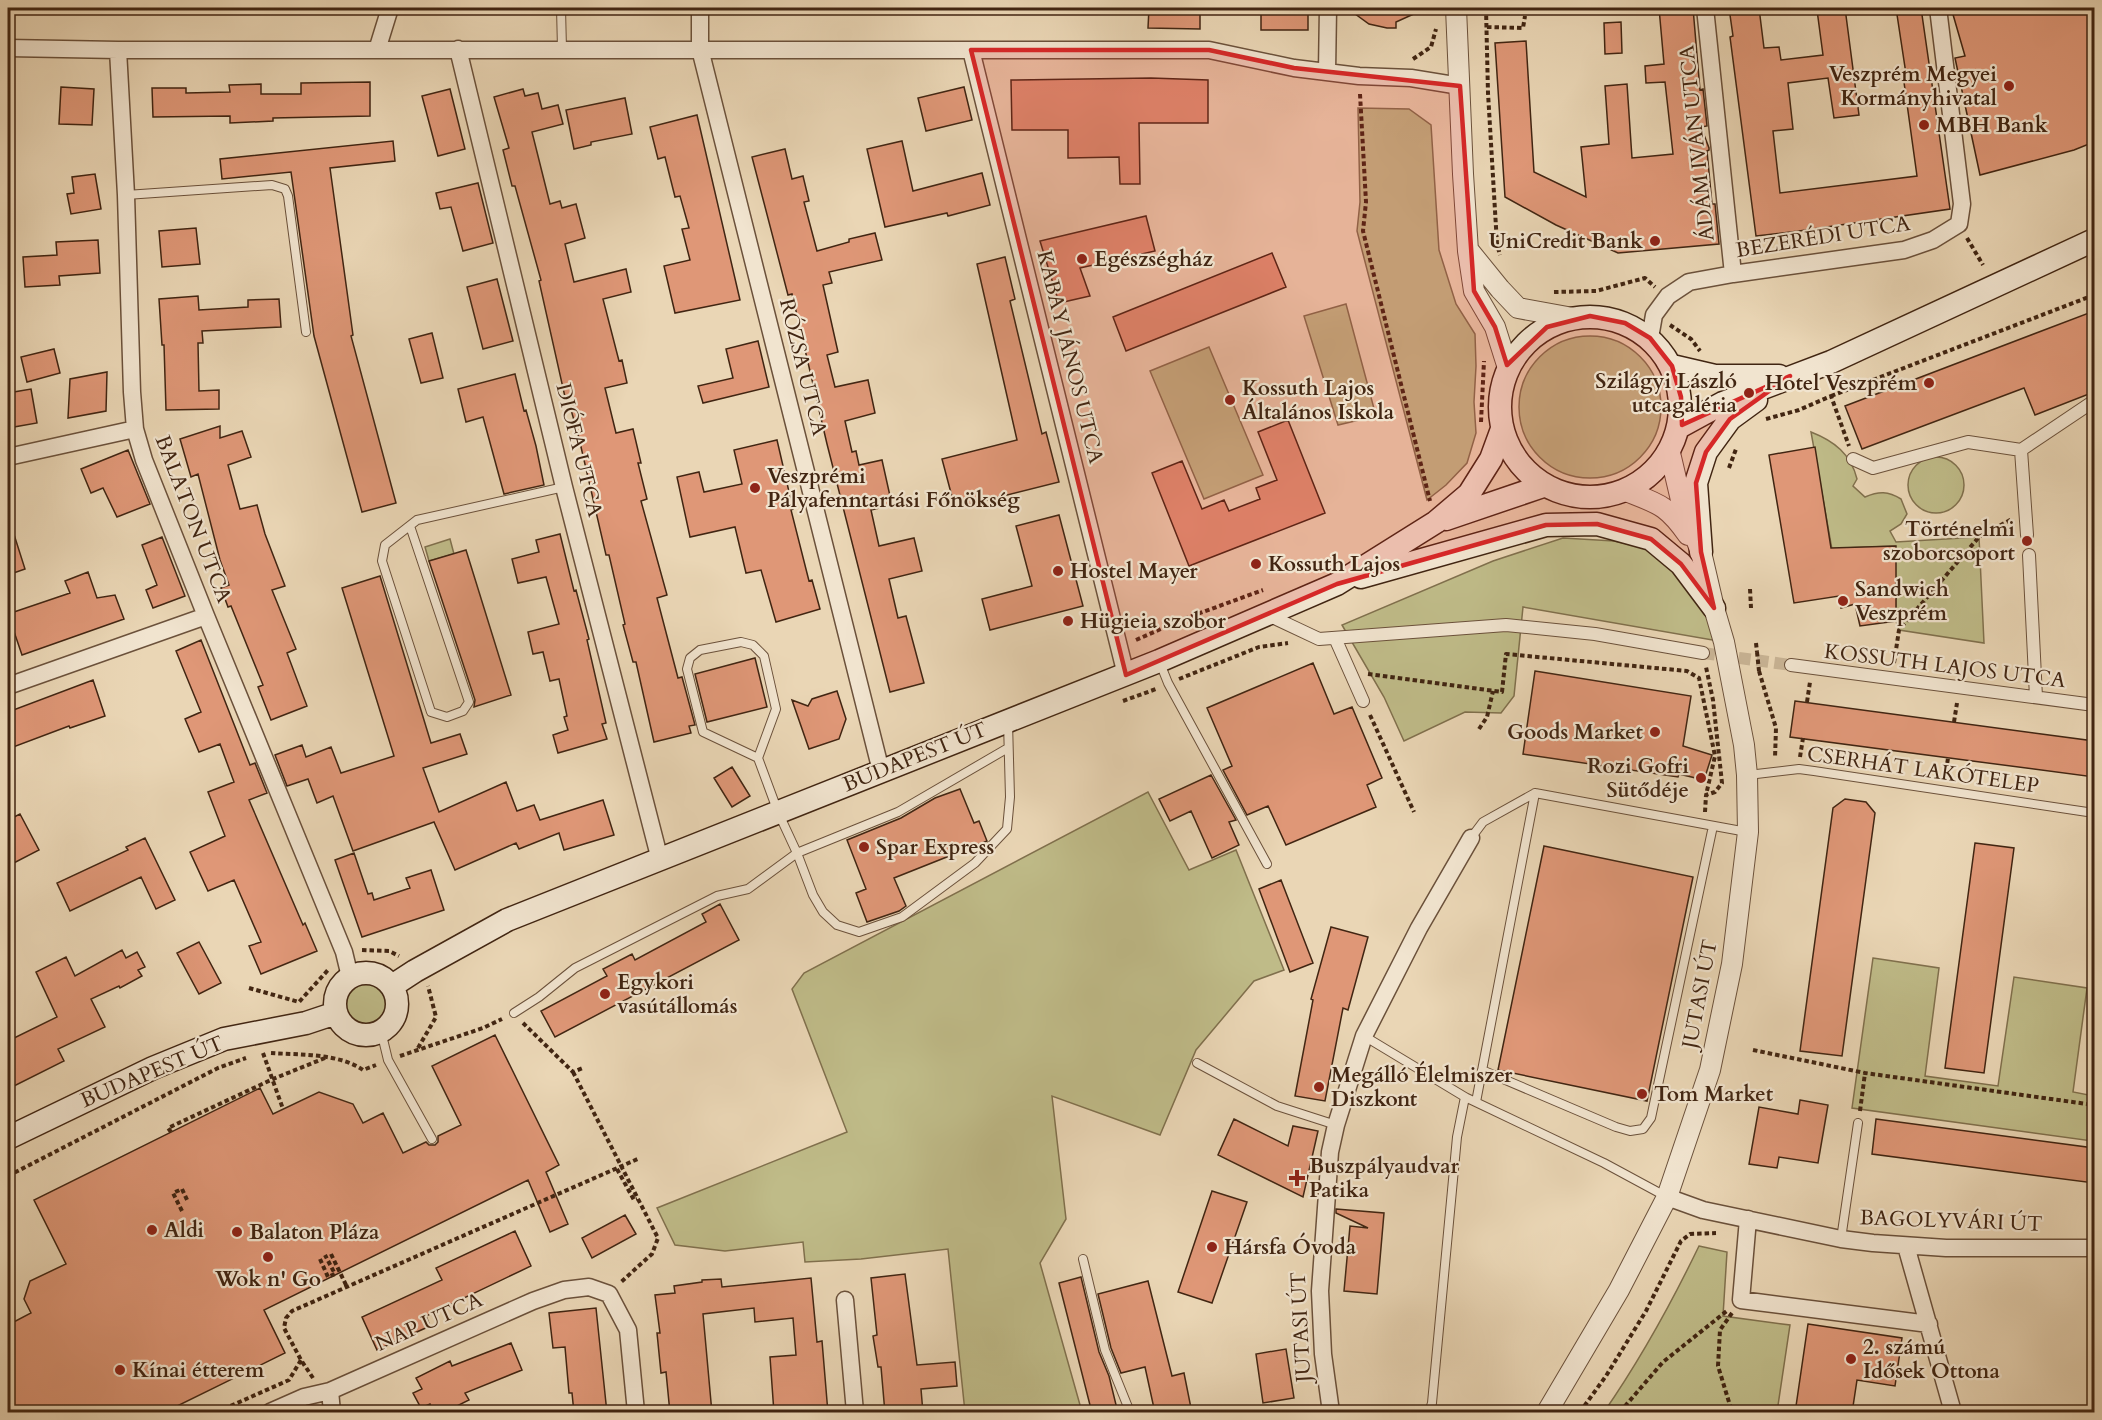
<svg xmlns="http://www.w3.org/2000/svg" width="2102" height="1420" font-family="Cardo,serif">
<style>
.green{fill:#bfbb88;stroke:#80704d;stroke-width:1.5}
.building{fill:#df9777;stroke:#412512;stroke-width:1.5}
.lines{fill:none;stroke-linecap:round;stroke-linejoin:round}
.pedestrian-tunnel{stroke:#c8b394;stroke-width:12;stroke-dasharray:12 6;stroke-linecap:butt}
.service-casing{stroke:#6b513b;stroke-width:10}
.pedestrian-casing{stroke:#6b513b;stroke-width:14}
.minor-casing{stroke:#6b513b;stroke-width:19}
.tertiary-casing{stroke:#6b513b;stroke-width:22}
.secondary-casing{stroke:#412512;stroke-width:25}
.path{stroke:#412512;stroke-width:4;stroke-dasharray:4.5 3;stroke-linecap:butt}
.service{stroke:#f1e4cf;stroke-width:8}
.pedestrian{stroke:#f1e4cf;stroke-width:12}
.minor{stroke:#f1e4cf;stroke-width:16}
.tertiary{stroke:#f1e4cf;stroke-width:20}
.secondary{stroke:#f1e4cf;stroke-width:22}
.path-bridge{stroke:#412512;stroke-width:4;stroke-dasharray:4.5 3;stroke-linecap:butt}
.marked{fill:#d62828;fill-opacity:0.2;stroke:#d62828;stroke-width:4.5;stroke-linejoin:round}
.poi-dot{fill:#8f2418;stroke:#f1e4cf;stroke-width:2}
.labels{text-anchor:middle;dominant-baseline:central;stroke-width:4.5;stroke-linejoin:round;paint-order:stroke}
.poi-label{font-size:21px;font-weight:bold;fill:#412512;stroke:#f1e4cf;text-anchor:start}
.street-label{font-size:21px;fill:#412512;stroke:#f1e4cf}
</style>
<rect width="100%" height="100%" fill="#ead6b5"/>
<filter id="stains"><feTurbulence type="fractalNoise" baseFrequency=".00333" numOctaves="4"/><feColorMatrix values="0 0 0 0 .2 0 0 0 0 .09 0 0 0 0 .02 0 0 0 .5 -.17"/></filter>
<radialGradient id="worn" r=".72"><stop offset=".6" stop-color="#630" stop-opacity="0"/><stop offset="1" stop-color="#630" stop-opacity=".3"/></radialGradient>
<path class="green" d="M1358,108L1409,109L1431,125L1439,250L1456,304L1475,334L1476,366L1474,402L1476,433L1467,463L1446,485L1427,500L1357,231L1360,202Z
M1346,304L1376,416L1338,425L1304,316Z
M1519 407a71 71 0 1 1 142 0a71 71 0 1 1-142 0Z
M1209,347L1263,475L1204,499L1150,371Z
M1811,432C1834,441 1851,454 1857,479L1853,486L1865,497C1879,491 1888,491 1901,499L1907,514L1901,524L1890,531L1896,542L1979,537L1984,643L1899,630L1896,621L1895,546L1844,548L1833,555Z
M1908 485a28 28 0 1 1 56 0a28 28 0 1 1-56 0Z
M1563,538L1614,541L1666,552L1724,642L1523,607L1514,696L1501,713L1465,712L1404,741L1384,697L1342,625L1493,561Z
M450,539L454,554L429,561L425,547Z
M1148,792L1189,870L1236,850L1284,970L1254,981L1196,1050L1160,1135L1052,1096L1066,1219L1040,1263L1082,1412H965L948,1249L861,1259L805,1262L803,1242L725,1251L675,1245L657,1208L847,1132L792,989L804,973Z
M1873,958L1939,968L1925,1076L1998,1086L2014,977L2087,988L2073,1092L2094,1096L2092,1141L1852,1108Z
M335 1004a31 31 0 1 1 62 0a31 31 0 1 1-62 0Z
M1699,1246L1727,1252L1723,1316L1790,1325L1777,1412H1604C1640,1360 1671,1304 1699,1246Z"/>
<path class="building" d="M1149,8H1200V29L1148,28Z
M1261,8H1308V30H1261Z
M1347,8H1427L1396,22V28H1387L1369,24Z
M1659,8H1693L1700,90L1703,89L1707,126L1701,127L1709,148V150L1707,151L1712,204H1715L1719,244L1618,253L1556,225L1505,197L1495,43L1526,41L1534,172L1586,197L1581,147L1609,144L1605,86L1627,84L1632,158L1673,154L1665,82L1646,83L1645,66L1664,64Z
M1729,8H1759L1764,48L1779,47L1781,60L1823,55L1817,10L1845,8L1859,115L1834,118L1828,78L1788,83L1793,129L1773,131L1780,193L1917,176L1903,75L1906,74L1896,8H1921L1950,209L1799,231L1756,236L1730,37L1733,36Z
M1967,8H2094V142L2074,150L1980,175L1955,58L1965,56L1952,11Z
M1621,22L1622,53L1605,54L1604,23Z
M1151,78L1208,80V123H1139L1140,184H1120L1119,157L1068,158V130H1012L1011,80Z
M370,82V116L273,118V121L230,123V116L153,117L152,88H186V93L230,92L229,85L261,84V94H301V83Z
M61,87L94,89L92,125L59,124Z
M964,87L972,120L926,131L918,98Z
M450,89L465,149L438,156L422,96Z
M523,89L525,96L538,93L542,109L558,105L563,124L532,132L550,204L560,201L562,208L576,204L585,238L565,244L574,282L626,269L631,292L603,299L619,361L622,360L627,383L605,388L616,433L633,429L641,463H638L647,499L641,501L667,595L657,598L678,678L682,677L695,725L689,726L691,733L654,742L636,662H633L623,625L625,624L609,555H606L578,434L567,396L565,397L539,281L541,280L515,186H512L503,150L509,148L494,97Z
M625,98L632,134L591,142V145L574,149L566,110Z
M697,115L740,300L675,313L664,266L690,260L682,229L689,228L680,196L675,197L665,157L658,159L650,127Z
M393,141L395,161L330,168L353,335L351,336L396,503L362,512L314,336L291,172L222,179L220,159Z
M902,141L913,191L982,173L990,205L948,216L947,213L885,227L867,149Z
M785,149L792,179L803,176L809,201L804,202L817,251L849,242V239L875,233L882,260L829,272L832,283L823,285L838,352L827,355L835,387L868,380L875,413L845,421L852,452L856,451L859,465L882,460L892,505L871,510L879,546L914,538L922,571L889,579L898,618L906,616L924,683L890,692L827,444L792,294L788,295L752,157Z
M95,174L101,209L71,214L67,194L74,193L72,177Z
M478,183L493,243L463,251L451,207L440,209L436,193Z
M1146,216L1155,251L1080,268L1090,296L1059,303L1040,241Z
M196,228L200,264L162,267L159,231Z
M98,240L100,273L59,276L60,285L25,287L23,257L57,255L56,242Z
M1272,253L1286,287L1126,351L1113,317Z
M1005,257L1015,299L1010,301L1042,434L1046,432L1059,482L955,508L942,459L1017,440L977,264Z
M497,279L513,341L483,349L467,287Z
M198,296L199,310L248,307V300L279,299L281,327L202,331L203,343H198L199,391L219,390V409L166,410L164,345H162L159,299Z
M2094,311V392L2035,415L2024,388L1862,449L1845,406Z
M432,333L443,378L421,383L409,339Z
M758,341L769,387L703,403L698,386L733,378L726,349Z
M54,349L60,373L27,382L21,357Z
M107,372L106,411L68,418L70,379Z
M515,374L524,411L526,410L536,446L544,485L504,494L483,417L466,422L458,389Z
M31,389L37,423L8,428V393Z
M1288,420L1325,513L1189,566L1152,473L1182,461L1202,509L1224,500L1229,511L1260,499L1256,488L1277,480L1258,432Z
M220,426V438L242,431L251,457L228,465L240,509L257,505L265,534L285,586L272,590L296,649L287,653L307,706L271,720L258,687L263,685L231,606L228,607L221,588L229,585L220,560L198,474L191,477L180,439Z
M777,440L793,509L791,510L809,581L812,580L820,609L776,622L761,570L746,573L735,527L690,537L677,477L699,472L704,492L742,484L734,450Z
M1815,447L1831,548L1896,546V621L1860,626L1855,604L1841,608L1839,596L1794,603L1769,455Z
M128,450L150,504L117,517L103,488L91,493L81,469Z
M1059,515L1083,606L990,630L982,599L1032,586L1016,526Z
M8,525H11L25,569L8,575Z
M560,534L574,591L576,590L589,639L587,640L606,723L602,724L607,739L558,753L553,735L568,730L564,717L567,716L559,679L550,681L543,652L533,654L528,632L559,624L546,577L518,583L512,559L539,552L536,540Z
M162,537L185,596L153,608L146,590L157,585L142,545Z
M466,550L511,695L474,707L475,700L429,561Z
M88,572L97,598L115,595L124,619L22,655L8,614L70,593L65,581Z
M380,576L431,743L460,734L467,754L423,768L439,812L506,782L517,811L534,805L540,820L603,800L614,835L564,850L559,833L519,849L516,843L455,870L434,822L353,851L333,796L317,803L308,779L287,786L275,755L302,745L306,757L331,747L341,773L394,756L342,588Z
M201,640L250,765L255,763L267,793L249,800L303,925L305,923L317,951L261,974L249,946L261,942L234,880L208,891L190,852L225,836L208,792L234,782L220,744L199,752L185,719L201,712L176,651Z
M755,658L767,707L707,722L695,674Z
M1313,663L1334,714L1352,707L1382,778L1367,785L1376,807L1286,845L1268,806L1247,815L1223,770L1232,766L1207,708Z
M1535,671L1691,696L1683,746L1712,755L1704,780L1679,774L1678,777L1523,754Z
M93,680L105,716L70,728L69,726L8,749V712Z
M837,691L846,719L839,739L809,749L792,700L808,706L812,699Z
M1795,701L2094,741V777L1790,737Z
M732,767L750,796L732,807L714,778Z
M1211,775L1236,820L1229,822L1239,845L1212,858L1191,811L1170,821L1159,799Z
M960,789L974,823L979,821L987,841L894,878L906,906L899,911L867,922L856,893L866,889L847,840L901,818L935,798Z
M1845,799L1866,802L1875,813L1842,1056L1800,1051L1833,808Z
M20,814L39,850L8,866V820Z
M145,838L175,900L156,909L141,877L70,911L57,883L128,850L126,847Z
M1975,843L2014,848L1984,1073L1945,1068Z
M1544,846L1693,877L1647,1101L1498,1070Z
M354,853L368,894L372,893L374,900L410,888L406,878L431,870L444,910L362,937L335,860Z
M1281,880L1313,963L1290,972L1259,889Z
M720,904L739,940L555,1037L541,1011L607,976L603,969L632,954L635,960L706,922L702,914Z
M1331,927L1368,937L1348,1010L1343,1008L1325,1101L1295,1096L1313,1000L1311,999Z
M199,942L221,983L199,994L177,953Z
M122,950L126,958L137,952L145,967L138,970L142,976L120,988L119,986L91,999L105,1027L58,1049L64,1061L8,1089V1041L57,1017L36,972L66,957L75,976Z
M495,1035L559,1165L546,1172L568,1224L550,1232L528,1180L264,1310L285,1353L163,1413H8V1325L31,1313L24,1299L30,1281L66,1264L34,1200L260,1088L273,1114L319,1092L353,1104L363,1123L383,1113L403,1153L426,1142L429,1145H435L438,1142V1136L461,1125L432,1066Z
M1800,1100L1828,1105L1818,1163L1779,1157L1777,1168L1749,1164L1759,1107L1798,1114Z
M1234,1119L1288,1146L1293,1126L1318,1131L1303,1197L1218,1155Z
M1876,1119L2094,1148V1183L1872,1154Z
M1212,1191L1247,1202L1212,1303L1178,1292Z
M1336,1209L1384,1213L1377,1294L1344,1291L1350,1226L1368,1228L1336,1213Z
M625,1215L636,1234L592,1258L582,1238Z
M515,1231L531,1266L426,1316L430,1326L377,1350L362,1317L442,1280L436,1268Z
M905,1274L917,1365L955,1362L957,1386L921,1389L923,1413H885L881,1367H878L873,1336L877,1335L871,1278Z
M1081,1277L1099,1352L1109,1376L1118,1413H1092L1059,1283Z
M811,1278L817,1342L822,1341L828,1413H774L770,1357L796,1355L793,1318L755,1322L754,1308L703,1314L712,1413H670L666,1372L661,1373L657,1333H660L655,1295L675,1293L674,1286L702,1282V1280L721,1279L722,1287Z
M1148,1281L1172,1376L1184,1373L1192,1413H1155L1145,1367L1121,1373L1111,1348L1098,1294Z
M596,1308L607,1413H574L572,1393H569L565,1347L553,1348L549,1313Z
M1808,1324L1902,1338L1895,1386L1857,1380L1852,1413H1795Z
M511,1343L522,1370L465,1393L469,1400L443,1413H434L430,1404L421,1408L413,1393L422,1389L416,1378L450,1361L452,1366Z
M1286,1349L1294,1398L1263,1403L1256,1354Z"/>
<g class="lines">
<path class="pedestrian-tunnel" d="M1703,653L1791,665"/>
<g class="service-casing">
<path id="service" d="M561,8L562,49
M126,195L272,185L285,189L288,196L306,332
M410,526L469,702L463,711L447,717L431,712L382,561L385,545L417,520L564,487
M1160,663L1168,683L1267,864
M758,758L776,709L764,656L753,645L741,642L700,650L690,658L687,669L703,732L758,758L778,812L797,853L813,895L823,912L837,925L859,932L902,917L975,863L1007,829L1010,797L1008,722
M1748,775L1799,769L1814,771L2094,813
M1471,838L1483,822L1535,793L1747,832
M514,1013L539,997L575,968L717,896L748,889L797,853L898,812L1008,748
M381,1031L388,1060L432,1139
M1364,1036L1465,1097L1604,1163L1667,1197
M1197,1063L1277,1106L1336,1125
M1482,1070L1616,1127L1630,1131L1643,1129L1651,1118L1713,826
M1476,1102L1535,793
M1841,1239L1858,1123
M1083,1259L1105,1350L1130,1412
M1429,1412L1432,1403L1457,1137L1465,1097"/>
</g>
<g class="pedestrian-casing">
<path id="pedestrian" d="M2021,450L2094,401
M1853,459L1873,468L1968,442L2021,450L2027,535
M2029,555L2036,697
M1268,615L1319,639L1506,625L1595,634L1703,653
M1335,638L1363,701
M1791,665L2094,705"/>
</g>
<g class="minor-casing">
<path id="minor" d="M700,8V49L881,771
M1705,8L1733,274
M8,48L118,50H1209L1294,68L1359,76L1411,78L1460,86
M458,49L564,487L660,860
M118,50L126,195L132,392L135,429L144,460L206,616L344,952L350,977
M377,50L390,8
M971,50L1126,675
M1327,72L1328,8
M1650,338L1654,315L1668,296L1689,282L1733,274L1904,250L1933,240L1959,224L1962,204L1938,8
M8,457L135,429
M8,686L206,616
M1667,1197L1703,1210L1841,1239L1873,1243L1946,1248H2094
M1748,1219L1741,1300L1929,1324
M1906,1246L1953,1412
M845,1300L855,1412
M330,1391L332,1412
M270,1412L304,1397L330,1391L533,1301L564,1290L589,1287L609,1294L628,1330L636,1412
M1331,1412L1323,1354L1320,1291L1330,1152L1336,1125L1364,1036L1419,928L1471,838"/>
</g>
<g class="tertiary-casing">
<path id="tertiary" d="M1456,8L1463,174L1468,251L1474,291L1495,327L1507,365
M1470,252L1500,289L1518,308L1573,318
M1626,491C1659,504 1667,505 1688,535
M1547,1412L1619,1290L1667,1197L1710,1070L1732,964L1748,832L1747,775L1744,745L1724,642L1714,608L1701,552L1681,500L1670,453"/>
</g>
<g class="secondary-casing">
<path id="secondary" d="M1500 407a90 90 0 1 1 180 0a90 90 0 1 1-180 0Z
M1672,366L1715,376H1779
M1679,427L1723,403L1831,362L2094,240
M1446,519L1543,486
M1701,552L1696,483L1706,452L1730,419L1756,400
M1361,577L1546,525L1597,524L1651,539L1681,564L1714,608
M335 1004a31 31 0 1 1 62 0a31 31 0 1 1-62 0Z
M392,986L415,971L507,920L1159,661L1337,584L1436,522L1469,494L1491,459L1502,429
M8,1138L153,1068L224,1039L306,1023L336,1013"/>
</g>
<path class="path" d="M1486,8L1488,93L1497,244L1500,255
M1487,27L1523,28L1525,16
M1413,59L1431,47L1436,29
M1360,94L1366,202L1363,231L1430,501
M1967,238L1983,265
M1554,292L1596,291L1645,278L1655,287
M1670,325L1691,339L1700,351
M1831,396L2094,295
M1766,419L1799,410L1831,396L1849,446
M1481,422L1484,361
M1729,468L1736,449
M1750,589L1751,608
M1136,640L1181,620L1263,590
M1756,643L1757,652
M1894,663L1899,630L1979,537L2012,519
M1759,671L1776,728L1775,758
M1368,674L1502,692L1506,654L1687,671L1699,678L1715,756L1706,795
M1179,679L1259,647L1288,643
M1123,701L1156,689
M1807,702L1810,682
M1370,715L1414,812
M1954,722L1957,703
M1479,729L1487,717L1493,691
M1800,757L1803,738
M1945,778L1948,758
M1705,812L1706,795L1715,792L1722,783L1713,700L1706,667
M362,950L389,951L399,956
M249,988L299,1002L328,970
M523,1023L573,1072L583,1068
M418,1048L436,1017L428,986
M1753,1050L1865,1073L2094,1105
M263,1053L283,1109
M271,1053C300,1055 338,1053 363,1070L376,1065
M400,1056L483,1028L502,1019
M573,1072L658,1238L652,1254L621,1282
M1860,1111L1865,1073
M171,1132L168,1128L273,1079L325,1058
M617,1169L634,1200L637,1199
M8,1176L218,1068L246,1058
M182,1211L173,1193L182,1189L188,1202
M331,1254L347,1287
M320,1259L328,1277L335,1274L325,1255
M1732,1313L1720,1330L1718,1366L1732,1412
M313,1378L301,1360L284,1328L286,1318L292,1311L640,1158
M217,1412L289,1380L301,1360
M1580,1412L1606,1376L1646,1311L1681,1241L1690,1234L1716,1233
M1620,1412L1663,1362L1728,1310"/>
<use href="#service" class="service"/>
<use href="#pedestrian" class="pedestrian"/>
<use href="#minor" class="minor"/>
<use href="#tertiary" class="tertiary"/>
<use href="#secondary" class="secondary"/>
<path class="path-bridge" d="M1757,652L1759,671"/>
</g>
<path class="marked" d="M971,50H1209L1294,68L1460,86L1474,291L1495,327L1507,365L1547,327L1590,316L1625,323L1650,338L1672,366L1681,397L1682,425L1790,376L1730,419L1706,452L1696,483L1701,552L1714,608L1681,564L1651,539L1597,524L1546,525L1337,584L1126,675Z"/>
<g class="poi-dot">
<circle cx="2009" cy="86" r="6"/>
<circle cx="1924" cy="125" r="6"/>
<circle cx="1655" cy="241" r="6"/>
<circle cx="1082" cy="259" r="6"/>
<circle cx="1929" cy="383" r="6"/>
<circle cx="1749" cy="393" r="6"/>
<circle cx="1230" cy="400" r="6"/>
<circle cx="755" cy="488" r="6"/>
<circle cx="2027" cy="541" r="6"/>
<circle cx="1256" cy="564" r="6"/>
<circle cx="1058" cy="571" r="6"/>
<circle cx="1843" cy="601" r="6"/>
<circle cx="1068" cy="621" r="6"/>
<circle cx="1655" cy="732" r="6"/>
<circle cx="1701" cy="778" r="6"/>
<circle cx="864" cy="847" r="6"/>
<circle cx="605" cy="994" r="6"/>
<circle cx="1319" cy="1087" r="6"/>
<circle cx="1642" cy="1094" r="6"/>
<path d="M1294 1169h6v6h6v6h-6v6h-6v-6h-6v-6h6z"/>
<circle cx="152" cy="1230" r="6"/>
<circle cx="237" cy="1232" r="6"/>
<circle cx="1212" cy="1247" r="6"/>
<circle cx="268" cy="1257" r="6"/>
<circle cx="1851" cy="1359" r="6"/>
<circle cx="120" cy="1370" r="6"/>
</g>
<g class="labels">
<g class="poi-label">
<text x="1997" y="74" text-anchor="end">Veszprém Megyei<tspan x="1997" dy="24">Kormányhivatal</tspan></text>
<text x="1936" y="125">MBH Bank</text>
<text x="1643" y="241" text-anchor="end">UniCredit Bank</text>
<text x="1094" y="259">Egészségház</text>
<text x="1737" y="381" text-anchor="end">Szilágyi László<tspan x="1737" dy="24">utcagaléria</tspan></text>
<text x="1917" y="383" text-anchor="end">Hotel Veszprém</text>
<text x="1242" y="388">Kossuth Lajos<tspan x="1242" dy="24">Általános Iskola</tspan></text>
<text x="767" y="476">Veszprémi<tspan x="767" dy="24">Pályafenntartási Főnökség</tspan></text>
<text x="2015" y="529" text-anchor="end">Történelmi<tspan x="2015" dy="24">szoborcsoport</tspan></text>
<text x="1268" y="564">Kossuth Lajos</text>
<text x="1070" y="571">Hostel Mayer</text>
<text x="1855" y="589">Sandwich<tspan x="1855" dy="24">Veszprém</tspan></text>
<text x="1080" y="621">Hügieia szobor</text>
<text x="1643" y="732" text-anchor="end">Goods Market</text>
<text x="1689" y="766" text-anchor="end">Rozi Gofri<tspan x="1689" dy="24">Sütődéje</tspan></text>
<text x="876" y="847">Spar Express</text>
<text x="617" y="982">Egykori<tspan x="617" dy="24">vasútállomás</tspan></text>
<text x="1331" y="1075">Megálló Élelmiszer<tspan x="1331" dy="24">Diszkont</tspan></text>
<text x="1654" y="1094">Tom Market</text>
<text x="1309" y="1166">Buszpályaudvar<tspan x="1309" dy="24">Patika</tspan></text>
<text x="164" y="1230">Aldi</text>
<text x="249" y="1232">Balaton Pláza</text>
<text x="1224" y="1247">Hársfa Óvoda</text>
<text x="268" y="1279" text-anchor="middle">Wok n' Go</text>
<text x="1863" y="1347">2. számú<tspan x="1863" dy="24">Idősek Ottona</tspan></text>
<text x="132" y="1370">Kínai étterem</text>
</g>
<g class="street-label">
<text transform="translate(1697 143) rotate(-96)">ÁDÁM IVÁN UTCA</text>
<text transform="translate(1823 237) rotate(-9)">BEZERÉDI UTCA</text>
<text transform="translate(1070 357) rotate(76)">KABAY JÁNOS UTCA</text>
<text transform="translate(803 367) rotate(76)">RÓZSA UTCA</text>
<text transform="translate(579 450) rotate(76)">DIÓFA UTCA</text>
<text transform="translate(193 519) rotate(69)">BALATON UTCA</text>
<text transform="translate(1945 666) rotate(7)">KOSSUTH LAJOS UTCA</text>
<text transform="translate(915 757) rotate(-22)">BUDAPEST ÚT</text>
<text transform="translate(1923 770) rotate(8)">CSERHÁT LAKÓTELEP</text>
<text transform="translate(1700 994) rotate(-79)">JUTASI ÚT</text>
<text transform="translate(152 1072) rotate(-23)">BUDAPEST ÚT</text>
<text transform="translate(1951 1221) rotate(2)">BAGOLYVÁRI ÚT</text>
<text transform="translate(429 1322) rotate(-24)">NAP UTCA</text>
<text transform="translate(1301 1327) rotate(-93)">JUTASI ÚT</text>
</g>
</g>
<rect width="2102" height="1420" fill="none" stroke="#ead6b5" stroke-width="30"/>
<rect x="9" y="9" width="2084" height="1402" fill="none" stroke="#412512" stroke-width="3"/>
<rect x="15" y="15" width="2072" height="1390" fill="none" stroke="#412512" stroke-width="1.5"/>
<rect width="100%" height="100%" filter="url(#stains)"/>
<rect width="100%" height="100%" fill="url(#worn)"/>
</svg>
